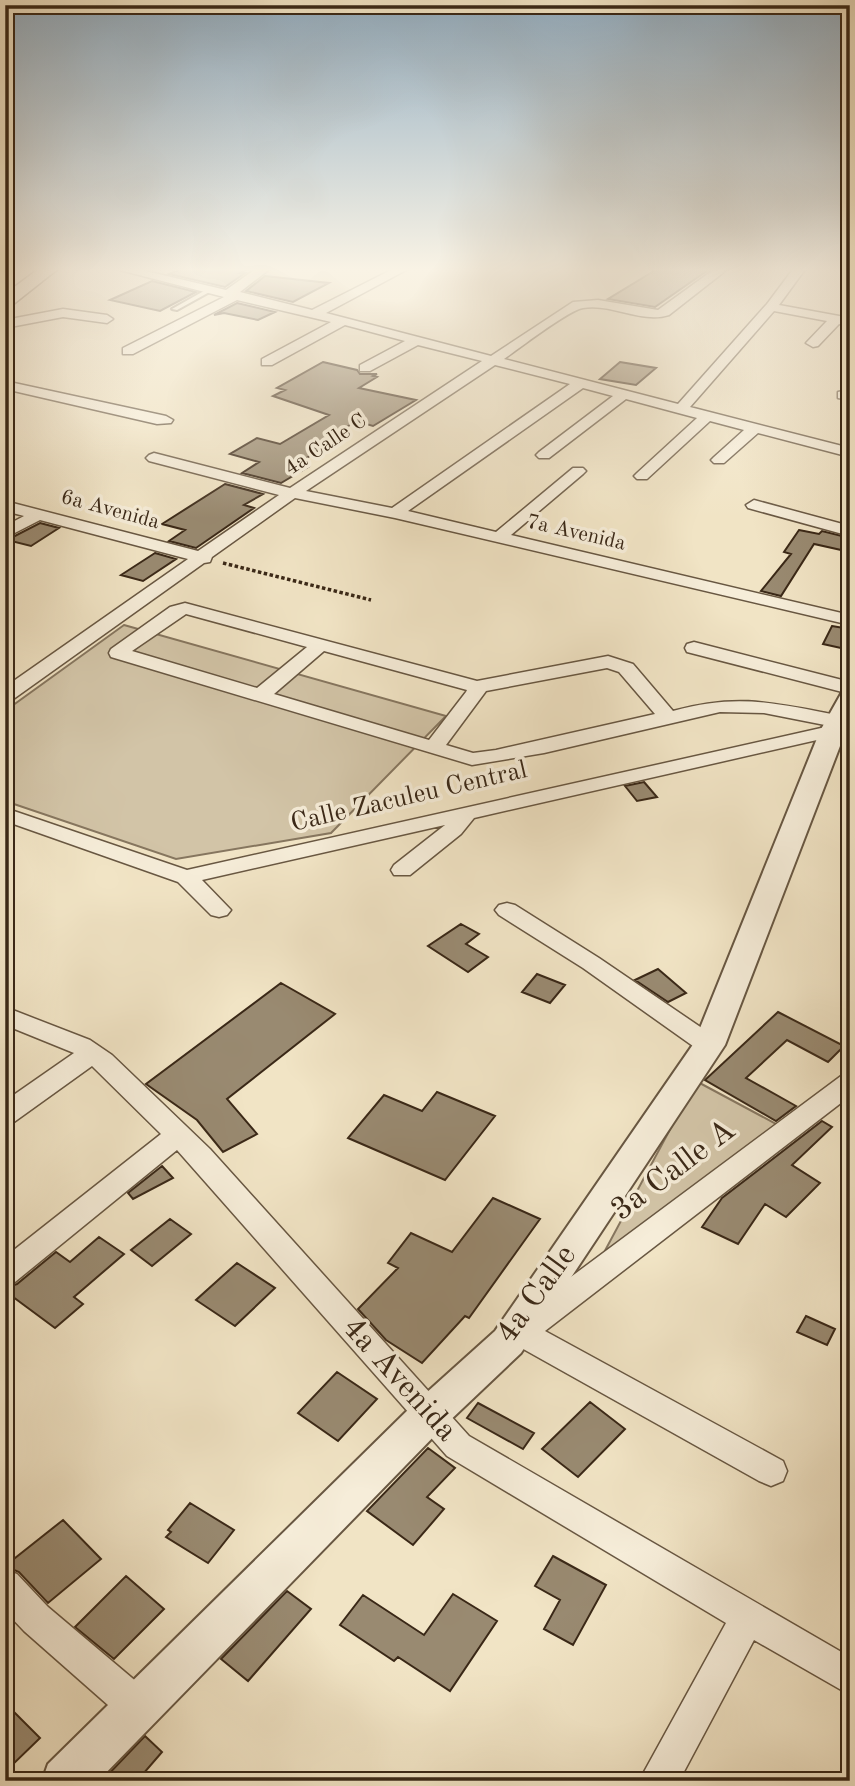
<svg xmlns="http://www.w3.org/2000/svg" width="855" height="1786" font-family="'Old Standard TT',serif">
<style>
.green{fill:#d2c4a7;stroke:#86765f;stroke-width:2}
.building{fill:#998a71;stroke:#3a2817;stroke-width:2}
.lines{fill:none;stroke-linecap:round;stroke-linejoin:round}
.service-casing{stroke:#685742;stroke-width:4}
.minor-casing{stroke:#685742;stroke-width:3}
.tertiary-casing{stroke:#685742;stroke-width:4}
.secondary-casing{stroke:#3a2817;stroke-width:3}
.path{stroke:#3a2817;stroke-width:3.5;stroke-dasharray:3.5 2.5;stroke-linecap:butt}
.service{fill:#f6edd9;fill-rule:evenodd}
.minor{fill:#f6edd9;fill-rule:evenodd}
.tertiary{fill:#f6edd9;fill-rule:evenodd}
.secondary{fill:#f6edd9;fill-rule:evenodd}
.labels{text-anchor:middle;dominant-baseline:central;stroke-width:7;stroke-linejoin:round;paint-order:stroke}
.far-street-label{font-size:21px;fill:#3a2817;stroke:#f6edd9}
.street-label{font-size:26px;fill:#3a2817;stroke:#f6edd9}
.near-street-label{font-size:32px;fill:#3a2817;stroke:#f6edd9}
</style>
<rect width="100%" height="100%" fill="#f1e4c5"/>
<filter id="stains"><feTurbulence type="fractalNoise" baseFrequency=".00286" numOctaves="4"/><feColorMatrix values="0 0 0 0 .2 0 0 0 0 .09 0 0 0 0 .02 0 0 0 .5 -.17"/></filter>
<radialGradient id="worn" r=".72"><stop offset=".6" stop-color="#630" stop-opacity="0"/><stop offset="1" stop-color="#630" stop-opacity=".3"/></radialGradient>
<path class="green" d="M124,625L446,716L331,833L176,859L5,801V711Z
M696,1081L791,1132L593,1273Z"/>
<path class="building" d="M183,268H249L240,273H245L225,287L169,274Z
M659,268H711L655,307L608,299Z
M265,276L329,283L293,302L246,291Z
M152,281L196,292L160,311L110,300Z
M237,303L275,312L258,320L224,313L214,315Z
M323,362L357,370L360,374H377L373,376L377,377L359,388L416,400L373,426L356,421L315,448L320,449L298,464L308,467L281,483L242,473L259,462L230,454L257,438L280,444L329,415L273,396L285,390L277,388Z
M620,362L656,368L636,385L600,379Z
M225,484L263,494L244,505L254,508L196,548L169,541L185,530L162,524Z
M40,523L59,528L31,546L7,540Z
M799,530L819,534L822,531L850,538V552L814,544L781,596L761,591L791,554L784,552Z
M155,553L176,559L143,581L121,575Z
M832,626L850,629V650L823,644Z
M644,782L657,797L637,801L625,786Z
M461,924L479,934L466,944L488,957L468,972L428,946Z
M658,969L686,993L668,1002L635,980Z
M537,974L565,985L550,1003L522,992Z
M281,983L335,1014L227,1099L257,1134L223,1152L197,1120L146,1084Z
M778,1012L844,1046L828,1062L787,1040L746,1078L796,1106L776,1121L705,1080Z
M437,1092L495,1116L445,1180L348,1138L384,1095L422,1111Z
M822,1121L832,1127L792,1165L820,1183L786,1217L765,1204L738,1244L702,1227L722,1198Z
M162,1166L173,1178L133,1199L128,1193Z
M493,1198L540,1219L469,1318L465,1316L422,1363L386,1340L358,1309L398,1268L388,1263L411,1233L452,1252Z
M170,1219L191,1234L152,1266L131,1250Z
M99,1237L124,1254L74,1297L83,1304L55,1328L5,1291V1288L17,1284L56,1252L70,1262Z
M237,1263L275,1288L235,1326L196,1300Z
M806,1316L835,1329L827,1345L797,1332Z
M337,1372L377,1399L338,1441L298,1413Z
M590,1402L625,1429L578,1477L542,1449Z
M478,1403L534,1433L523,1449L467,1418Z
M428,1448L455,1468L427,1497L444,1509L413,1545L367,1511Z
M190,1503L234,1530L208,1563L166,1537L171,1532L168,1530Z
M63,1520L101,1559L48,1603L19,1572L5,1566Z
M553,1556L606,1585L573,1645L544,1629L560,1600L535,1586Z
M126,1576L164,1609L114,1659L75,1627Z
M287,1591L311,1609L248,1681L221,1659Z
M453,1594L497,1621L450,1691L398,1657L394,1661L340,1625L363,1595L424,1635Z
M5,1703L40,1738L5,1772Z
M145,1736L162,1752L137,1781H102Z"/>
<g class="lines">
<g class="service-casing">
<path id="service" d="M211,287L213,288V290L177,310L172,309Z"/>
</g>
<g class="minor-casing">
<path id="minor" d="M112,268H133L226,290L257,268H271L240,292L312,310L395,268H410L326,313L491,356L573,302L598,300L658,310L716,268H729L669,315C642,324 611,303 583,308C567,311 520,348 504,359L678,404L767,304L794,268H806L779,305L850,318V326L839,324L818,346L813,347L806,343L827,321L774,311L690,407L850,448V457L758,433L724,463H714L711,460L714,457L744,430L710,421L647,479H637L634,476L637,473L697,418L626,399L549,458H539L536,455L539,452L613,396L583,388L408,511L496,532L573,468H583L586,471L583,474L511,535L850,615V625L395,518L295,498L212,557L210,562L204,563L12,700L5,702V687L188,559L40,520L5,538V526L24,516L5,511V501L198,551L279,495L149,461L146,458L149,455L154,453L290,488L482,361L418,345L370,371H360V365L405,341L345,325L272,365H262V359L331,322L237,300L133,354H123V348L224,297ZM495,365L570,384L392,508L306,491Z
M63,309L107,315L113,319L107,323L63,317L5,328V320Z
M5,381L166,416L173,420L171,423L157,424L5,389Z
M843,391L850,392V400L838,398V392Z
M754,500L850,526V536L748,508L746,505Z
M185,603L477,681L608,656L633,664L673,711C738,693 773,703 837,715L844,717L847,721L838,727L842,731L839,735L474,818L461,834L410,875H394L391,870L394,865L445,825L202,880L231,910L227,915L219,917L211,915L178,882L5,821V808L187,870L830,726L764,713L720,712L544,753L472,765L111,657L109,653L111,649L170,607ZM186,614L307,647L257,688L132,651ZM324,651L467,690L466,692L429,740L274,694ZM607,668L619,672L655,714L496,750L473,753L446,745L486,691Z
M694,642L850,682V694L687,652L685,648L687,644Z
M507,903L515,905L599,958L718,1039L722,1045L718,1051L709,1054L700,1051L583,968L499,915L495,910L499,905Z
M5,1007L90,1040L112,1055L210,1149L469,1436L850,1657V1695L754,1640L679,1781H639L726,1623L447,1456L177,1150L15,1282L5,1286V1257L161,1134L92,1066L14,1122L5,1124V1101L74,1053L5,1025Z
M850,1073V1096L545,1331L783,1461L787,1471L783,1481L771,1486L759,1481L509,1341L505,1332L509,1323L841,1076Z
M5,1570L17,1574L48,1607L151,1694L156,1707L151,1720L138,1725L125,1720L24,1631L5,1611Z"/>
</g>
<g class="tertiary-casing">
<path id="tertiary" d="M850,690V720L725,1045L521,1353L443,1427L98,1781H42L48,1764L415,1403L495,1331L694,1043L820,731L842,692Z"/>
</g>
<g class="secondary-casing">
<path id="secondary" d="M40,268H59L11,306L5,307V294Z"/>
</g>
<path class="path" d="M223,563L371,600"/>
<use href="#service" class="service"/>
<use href="#minor" class="minor"/>
<use href="#tertiary" class="tertiary"/>
<use href="#secondary" class="secondary"/>
</g>
<linearGradient id="sky" x2="0" y2="1"><stop stop-color="#93aec2"/><stop offset="0.52" stop-color="#f9f3e5"/><stop offset="1" stop-color="#f9f3e5" stop-opacity="0"/></linearGradient>
<rect width="855" height="518" fill="url(#sky)"/>
<g class="labels">
<g class="far-street-label">
<text transform="translate(326 445) rotate(-34)">4a Calle C</text>
<text transform="translate(110 510) rotate(15)">6a Avenida</text>
<text transform="translate(576 533) rotate(13)">7a Avenida</text>
</g>
<g class="street-label">
<text transform="translate(409 797) rotate(-13)">Calle Zaculeu Central</text>
</g>
<g class="near-street-label">
<text transform="translate(674 1171) rotate(-37)">3a Calle A</text>
<text transform="translate(537 1295) rotate(-54)">4a Calle</text>
<text transform="translate(399 1380) rotate(48)">4a Avenida</text>
</g>
</g>
<rect width="855" height="1786" fill="none" stroke="#f1e4c5" stroke-width="28"/>
<rect x="7" y="7" width="841" height="1772" fill="none" stroke="#3a2817" stroke-width="3.5"/>
<rect x="14" y="14" width="827" height="1758" fill="none" stroke="#3a2817" stroke-width="2"/>
<rect width="100%" height="100%" filter="url(#stains)"/>
<rect width="100%" height="100%" fill="url(#worn)"/>
</svg>
